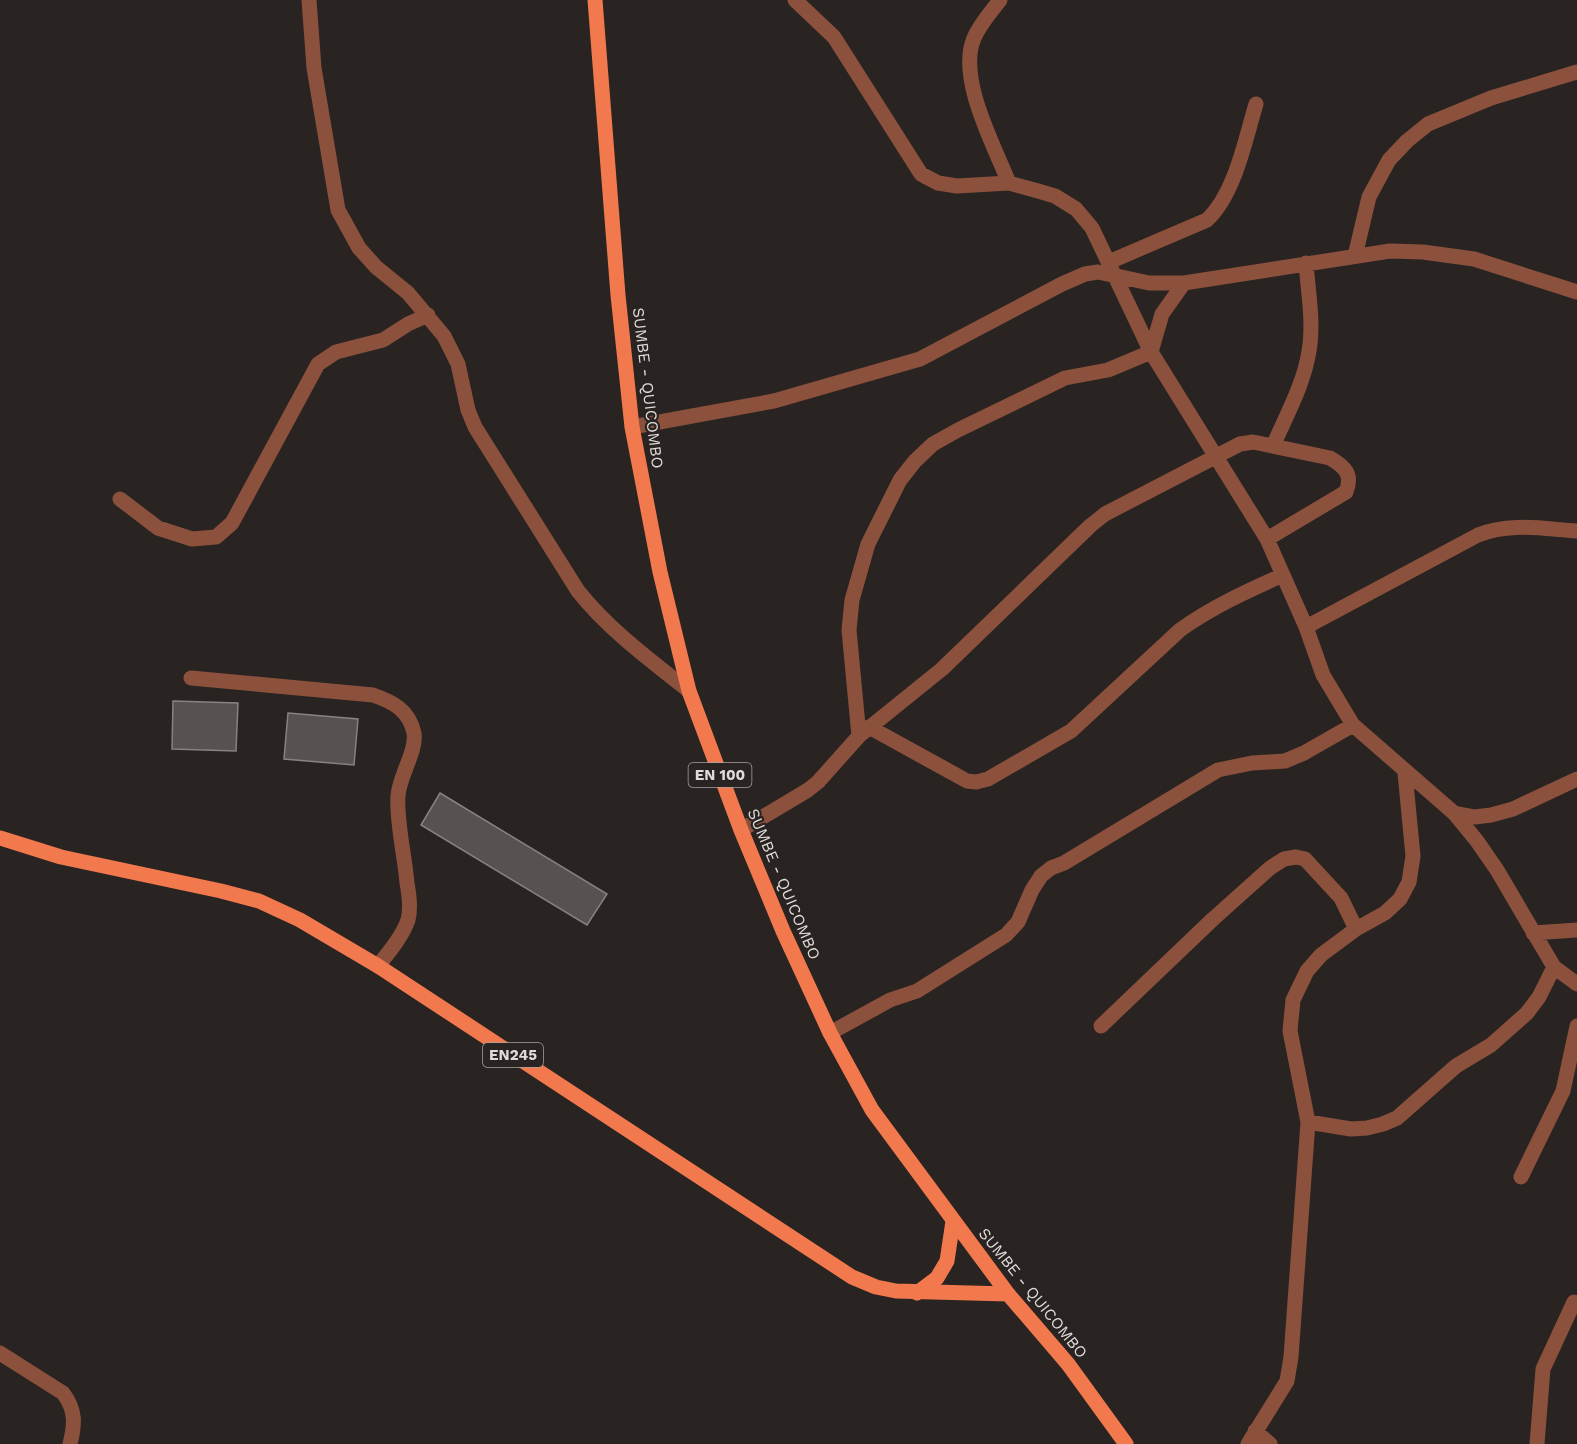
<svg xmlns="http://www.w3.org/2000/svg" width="1577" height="1444" font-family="'Work Sans',sans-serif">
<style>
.building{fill:#57514f;stroke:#898280;stroke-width:1.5}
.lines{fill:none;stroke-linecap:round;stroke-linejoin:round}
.minor{stroke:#8b513d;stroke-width:15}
.major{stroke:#f2794d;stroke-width:15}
.labels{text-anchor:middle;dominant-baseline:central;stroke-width:4.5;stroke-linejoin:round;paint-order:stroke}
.shield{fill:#292321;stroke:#a8a4a2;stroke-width:1.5}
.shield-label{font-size:15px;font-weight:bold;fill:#dfdbd9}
.street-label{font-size:16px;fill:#dfdbd9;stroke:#292321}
</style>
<rect width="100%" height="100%" fill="#292321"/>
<path class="building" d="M173,701L238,703L236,751L172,749Z
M288,713L358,719L354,765L284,759Z
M440,793L607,894L587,925L421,825Z"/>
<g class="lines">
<path class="minor" d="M309,0L314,68L338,210L359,248L376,267L408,293L444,336L458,364L468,410L475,427L578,591C609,630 650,660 689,691
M795,0L834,37L921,174L938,183L957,186L1009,183L1038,191L1055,196L1076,209L1092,228L1151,352L1267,539L1306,627L1323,675L1353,725L1454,813L1477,841L1497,870L1554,967L1577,984
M1000,0C991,12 980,24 974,38C957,78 994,145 1009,183
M1355,256L1369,197L1389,160L1407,141L1428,124L1491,98L1577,72
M1109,262L1207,220C1235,194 1245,140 1256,104
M632,427L774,401L920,359L1062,284L1085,274L1098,272L1149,283H1184L1390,251L1423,252L1474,259L1577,292
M1273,446C1286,416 1304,384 1309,351C1314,323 1308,291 1306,263
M120,499L158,528L192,539L216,537L232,523L318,364L336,352L383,340L408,324L428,315
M1306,627L1478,535C1510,522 1543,529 1577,531
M191,678L373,695C393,702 409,710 414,733C417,751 399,776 398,796C396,819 405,858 407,883C409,894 411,909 408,920C402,937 389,952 378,966
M869,727L967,781L976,782L988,779L1071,731L1180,630C1212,607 1247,591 1283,575
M859,736L849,630L852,600L868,544L900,480L915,461L933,444L958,430L1065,378L1108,370L1151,352L1162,314L1184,283
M1454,813L1475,817L1491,815L1513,809L1577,779
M741,830L808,790L818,782L859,736L942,669L1090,526L1105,514L1240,444L1253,442L1330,458C1345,467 1353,474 1346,492L1267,539
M1533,933L1577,930
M1101,1026L1213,919L1270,868L1284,859L1296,857L1305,859L1341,898L1356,929
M830,1033L890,1000L917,991L1006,935L1018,922L1032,890L1041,876L1051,868L1064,863L1218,770L1252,763L1285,761L1304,753L1353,725
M1308,1122L1351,1129L1367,1128L1383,1124L1397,1118L1456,1066L1491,1045L1527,1013L1539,997L1554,967
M1521,1177L1563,1091L1577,1026
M0,1353L63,1393C76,1410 75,1424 70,1444
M1255,1431L1270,1444
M1248,1444L1287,1381L1291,1357L1308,1122L1290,1031L1293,1000L1307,971L1321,955L1356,929L1385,913L1400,899L1409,882L1413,856L1405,773
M1537,1444L1543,1369L1574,1302"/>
<path class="major" d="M595,0L618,295L632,427L660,572L689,691L741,830L783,931L830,1033L872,1110L1008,1294L1068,1364L1126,1444
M0,838L61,857L221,891L259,901L300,920L378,966L852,1277L876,1287L896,1291L1008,1294
M917,1293L937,1278L947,1261L953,1221"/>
</g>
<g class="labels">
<g class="shield">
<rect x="688.5" y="763" width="63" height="24" rx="4.5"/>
<rect x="483" y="1043" width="60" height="24" rx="4.5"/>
</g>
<g class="shield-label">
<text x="720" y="775">EN 100</text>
<text x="513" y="1055">EN245</text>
</g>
<g class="street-label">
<text transform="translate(648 388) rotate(83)">SUMBE - QUICOMBO</text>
<text transform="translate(784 884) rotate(67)">SUMBE - QUICOMBO</text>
<text transform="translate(1033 1293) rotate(51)">SUMBE - QUICOMBO</text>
</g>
</g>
</svg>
